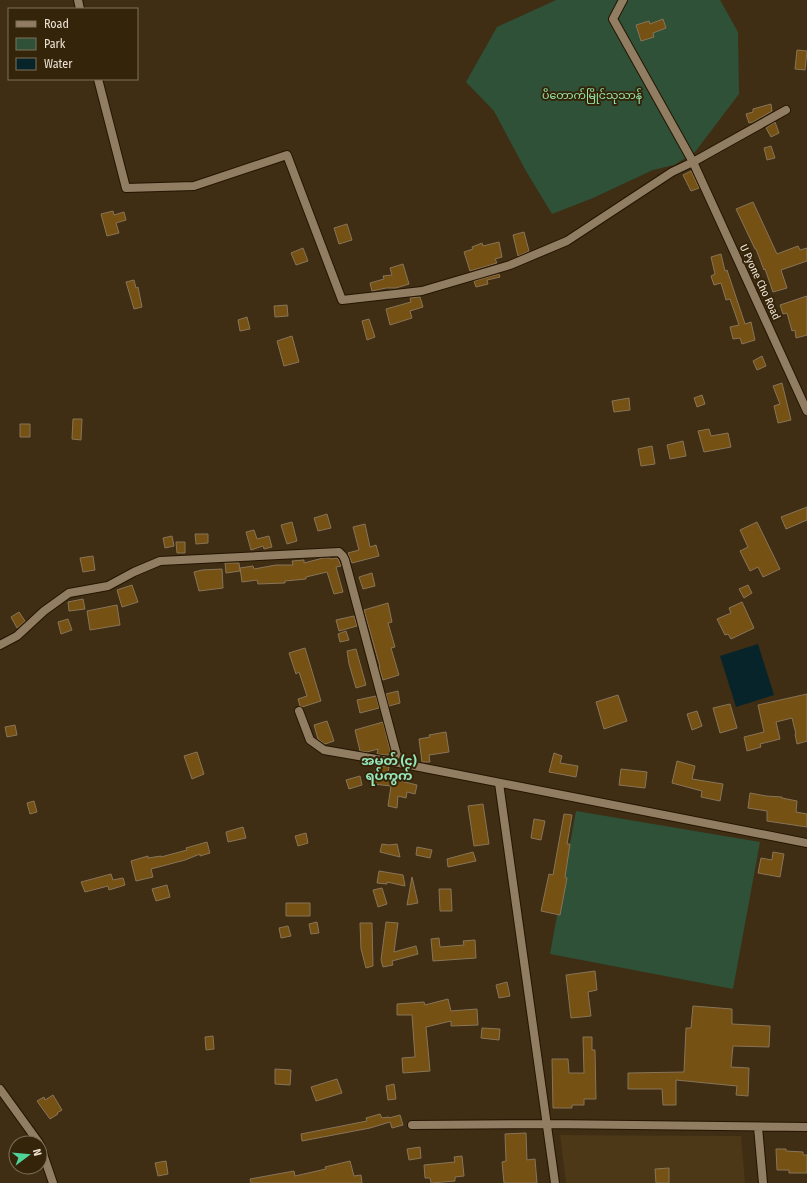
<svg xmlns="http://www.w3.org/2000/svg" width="807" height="1183" font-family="'Fira Sans Condensed','Noto Sans Myanmar',sans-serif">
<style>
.built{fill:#4c3716}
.green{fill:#2e5138}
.water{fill:#08242b}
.building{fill:#755113;stroke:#887459}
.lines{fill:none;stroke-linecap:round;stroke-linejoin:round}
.minor-casing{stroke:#251500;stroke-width:10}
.minor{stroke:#917d62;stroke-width:8}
.labels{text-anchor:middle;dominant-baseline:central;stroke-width:4;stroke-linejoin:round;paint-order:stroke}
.park-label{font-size:11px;fill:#96ebad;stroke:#34240a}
.street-label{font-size:11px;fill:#ede2d4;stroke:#34240a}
.quarter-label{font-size:13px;font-weight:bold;fill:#95e7bc;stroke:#34240a}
</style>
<rect width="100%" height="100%" fill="#3f2e14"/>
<path class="built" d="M560,1135L741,1136L745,1183H566Z"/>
<path class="green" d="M556,0H720L738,32L739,94L695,152L674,165L653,170L593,198L552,214L526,171L494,111L466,82L497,27Z
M576,811L760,842L733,989L550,954Z"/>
<path class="water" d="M758,644L774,695L736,707L720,656Z"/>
<path class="building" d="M663,19L666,28L653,33L654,37L641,41L636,25L649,21L650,24Z
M797,50L807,51L805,70L795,69Z
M771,104L772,111L753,122L749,123L746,114L753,112V109Z
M775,122L779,133L771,137L766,128Z
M771,146L775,158L767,160L764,148Z
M691,171L699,188L691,191L683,175Z
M753,202L777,254L798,246L800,250L807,248V261L781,270L787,288L773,292L765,269L764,270L756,249H755L736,209Z
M113,211L114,215L124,212L126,220L116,223L119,233L107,236L101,214Z
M347,224L352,240L339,244L334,228Z
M524,232L529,251L518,256L513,235Z
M499,242L502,257L495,259L497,263L470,271L464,252L473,249L472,247L482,243L483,246Z
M303,248L308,261L296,265L291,253Z
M721,254L725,271L727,270L745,324L751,322L755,340L742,344L740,338L733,339L730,327L739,325L730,299L726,300L721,283L714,285L711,276L715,274L711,257Z
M403,264L409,284L396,288H386L372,291L370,283L384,279L383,276L392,275L390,268Z
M499,274L500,277L487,280L488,284L476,287L474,281Z
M134,280L136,288L138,287L142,307L134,309L126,282Z
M807,296V335L796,338L795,330L792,331L787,313L783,314L780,305Z
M420,297L423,307L410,311L412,318L390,325L386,309L411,302L410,298Z
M287,305L288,316L275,317L274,306Z
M247,317L250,329L240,331L238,320Z
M369,319L375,337L367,340L362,321Z
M292,336L299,362L284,366L277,341Z
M762,356L766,366L757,370L753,361Z
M782,383L791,420L778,423L774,406L780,404L773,386Z
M702,395L705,404L697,407L694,398Z
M629,398L630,410L614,412L612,401Z
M73,419H82L81,440L72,439Z
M20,424H30V437H20Z
M709,429L711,436L728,433L731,447L704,452L698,431Z
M683,441L686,456L670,459L667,445Z
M652,446L655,464L641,466L638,449Z
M807,507V520L786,529L781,517Z
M327,514L331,528L318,531L314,518Z
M292,522L297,541L287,544L281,525Z
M757,522L780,569L763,577L758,567L750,571L740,551L748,547L740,530Z
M365,524L370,547L376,545L379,556L352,563L348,553L359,550L353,527Z
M254,530L257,539L269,536L272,547L264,549L263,546L251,550L246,532Z
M195,534H208V543L196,544Z
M172,536L174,546L165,548L163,538Z
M176,542H185V553H177Z
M93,556L95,570L83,572L80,558Z
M323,558H330V559L337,558L338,559L341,566L336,567L343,592L334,594L327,572L306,577V579L285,581V583L258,584L257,580L242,582L240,568L253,566L254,569L276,565H293L292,561L304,560V563Z
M225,563H239L240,571L226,573Z
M222,569L223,588L199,591L194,572L202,570Z
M372,573L375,586L363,589L359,577Z
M132,585L138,602L122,607L117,590Z
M748,585L752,593L744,598L739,589Z
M83,599L85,609L69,611L68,602Z
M742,602L754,628L731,639L728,634L725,635L717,619L731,613L729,608Z
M388,603L392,622L388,623L395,647L391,648L399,675L383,680L379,667H380L364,610Z
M117,605L120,625L90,630L87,611Z
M19,612L25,621L17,628L11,617Z
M354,616L357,626L339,631L336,620Z
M68,619L72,630L61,634L58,622Z
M346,631L349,640L340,642L338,634Z
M305,648L321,701L302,707L300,706L298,699L307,696L299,672L296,674L289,653Z
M356,649L366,685L356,688L349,664L347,651Z
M398,691L400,703L389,706L386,694Z
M807,694V741L797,744L795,734H796L792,718L776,722L780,739L760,744L761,747L747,751L744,737L764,732L758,705Z
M618,695L627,721L604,729L596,702Z
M376,696L379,708L360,713L357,700Z
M730,704L737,728L720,733L713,708Z
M697,711L702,726L692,730L687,714Z
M327,721L334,741L325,744L318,739L314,725Z
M383,722L391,754L387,755L377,754L378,749L367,752L360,751L355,730Z
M15,725L17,735L7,737L5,727Z
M446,732L449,752L429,755L430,762H422L419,739L430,737L429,735Z
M197,752L204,774L192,779L184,756Z
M554,753L562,756L560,763L578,766L576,777L549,772Z
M677,761L695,766L692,779L723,784L720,801L701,797L702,791L672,783Z
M376,765L389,767L388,773L402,774L401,781L417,785L415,794L407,792L406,798L398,796L397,808L388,806L391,786L373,784Z
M621,769L647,772L645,788L619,785Z
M360,776L362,785L349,789L346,780Z
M750,793L766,796L782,797V798L797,801L796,812L807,814V827L767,821V811L748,808Z
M34,801L37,812L30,814L27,803Z
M483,804L489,844L474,846L468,806Z
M564,814L572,815L567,844H570L565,877L567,878L560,915L541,911L549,874L553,875Z
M534,819L545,821L541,840L531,838Z
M243,827L246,838L228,842L226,832Z
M306,833L308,843L298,846L295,836Z
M207,842L210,853L200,856V854L185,860L151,869L153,877L136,881L131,861L148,856V858L161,856V857L187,850L186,848Z
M382,844L389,845L397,844L400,857L380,852Z
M417,847L432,850L430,858L416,855Z
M473,852L476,861L448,867L447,859Z
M773,852L784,854L780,877L758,873L761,858L772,860Z
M379,871L403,875L405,886L387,882V884L377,883Z
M111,874L113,880L123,878L125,885L109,890L108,886L85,892L81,882Z
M412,877L418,903L407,905Z
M167,885L170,897L156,901L152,889Z
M382,888L387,904L378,907L373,890Z
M439,889H451L452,911H440Z
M286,903H310V916H286Z
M317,922L319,933L311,934L309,924Z
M386,922L398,923L394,952L416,946L418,954L392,961L393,965L383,967L381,960Z
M360,923H372L373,966L366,968L361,949Z
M288,926L291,936L281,938L279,928Z
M439,938L440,947L464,945L463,941L475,940L476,958L433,961L431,939Z
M595,971L597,990L588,992L591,1016L571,1018L566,975Z
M507,982L510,996L499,998L496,985Z
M448,999L451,1011L477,1009L478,1025L451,1026V1021L426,1027L430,1071L403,1073L402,1058L415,1057L412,1015H397V1004L424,1002L425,1005Z
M693,1006L732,1009V1024L770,1026L769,1047L733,1046L731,1067L749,1068L748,1096L736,1095L737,1086L676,1080V1105H663L662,1089H628V1073L684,1072L686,1028H691Z
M482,1028L500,1029L499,1040L481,1038Z
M213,1036L214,1049L206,1050L205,1037Z
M583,1037H592V1050H595L596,1099H584V1105H572V1108H553L552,1059H568L569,1073H584Z
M275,1069L291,1070L290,1085L275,1084Z
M337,1079L342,1093L316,1101L311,1087Z
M394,1084L396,1099L388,1100L386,1086Z
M53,1095L62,1110L57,1113L58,1114L50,1119L37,1101L44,1097L45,1100Z
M380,1114L382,1118L389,1117V1118L400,1115L403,1125L392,1128L390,1122L370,1128L302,1141L301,1134L367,1121L366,1118Z
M526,1133L527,1160L535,1159L537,1183H504L502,1162L506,1161L505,1134Z
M420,1147L421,1158L409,1160L407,1149Z
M776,1149H786V1151L803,1152V1155H807V1173H789V1170H777Z
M462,1156L464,1176L455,1177V1181L431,1183L430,1178H425L424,1165L455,1162L454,1157Z
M166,1161L168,1174L158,1176L155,1163Z
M350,1161L354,1176L361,1175L362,1183H251L250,1179L294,1171L295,1176L326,1169L325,1167Z
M669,1168V1183H656L655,1169Z"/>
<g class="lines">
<g class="minor-casing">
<path id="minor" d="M78,0L80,9
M98,79L126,188L194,186L287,155L342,300L422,291L510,265L567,241L672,172L693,162L613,19L623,0
M786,110L693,162L807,411
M0,645L17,636L44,611L69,593L108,586L134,572L160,561L339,552L343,556L345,560L399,763L807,843
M299,711L310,740L324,750L399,763
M499,783L555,1183
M0,1089L39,1143
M412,1125L547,1124L807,1127
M758,1127L763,1183
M40,1145L53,1183"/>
</g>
<use href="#minor" class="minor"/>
</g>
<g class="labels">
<g class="park-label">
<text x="592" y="95">ပိတောက်မြိုင်သုသာန်</text>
</g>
<g class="street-label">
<text transform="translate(760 282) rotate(65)">U Pyone Cho Road</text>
</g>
<g class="quarter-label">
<text x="389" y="760">အမှတ် (၄)<tspan x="389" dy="15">ရပ်ကွက်</tspan></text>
</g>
</g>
<rect x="8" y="8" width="130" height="72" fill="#34240a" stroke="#7e705b"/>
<rect x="16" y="21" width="20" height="6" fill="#917d62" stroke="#7e705b"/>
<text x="44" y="28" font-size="12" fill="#ede2d4">Road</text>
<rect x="16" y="38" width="20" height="12" fill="#2e5138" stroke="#7e705b"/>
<text x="44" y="48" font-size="12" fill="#ede2d4">Park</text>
<rect x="16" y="58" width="20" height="12" fill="#08242b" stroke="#7e705b"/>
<text x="44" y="68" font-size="12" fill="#ede2d4">Water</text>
<g transform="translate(28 1155) rotate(74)"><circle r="19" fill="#34240a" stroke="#7e705b"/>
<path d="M0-3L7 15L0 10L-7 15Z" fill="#50d398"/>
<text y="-6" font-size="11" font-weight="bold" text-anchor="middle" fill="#ede2d4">N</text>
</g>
</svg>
